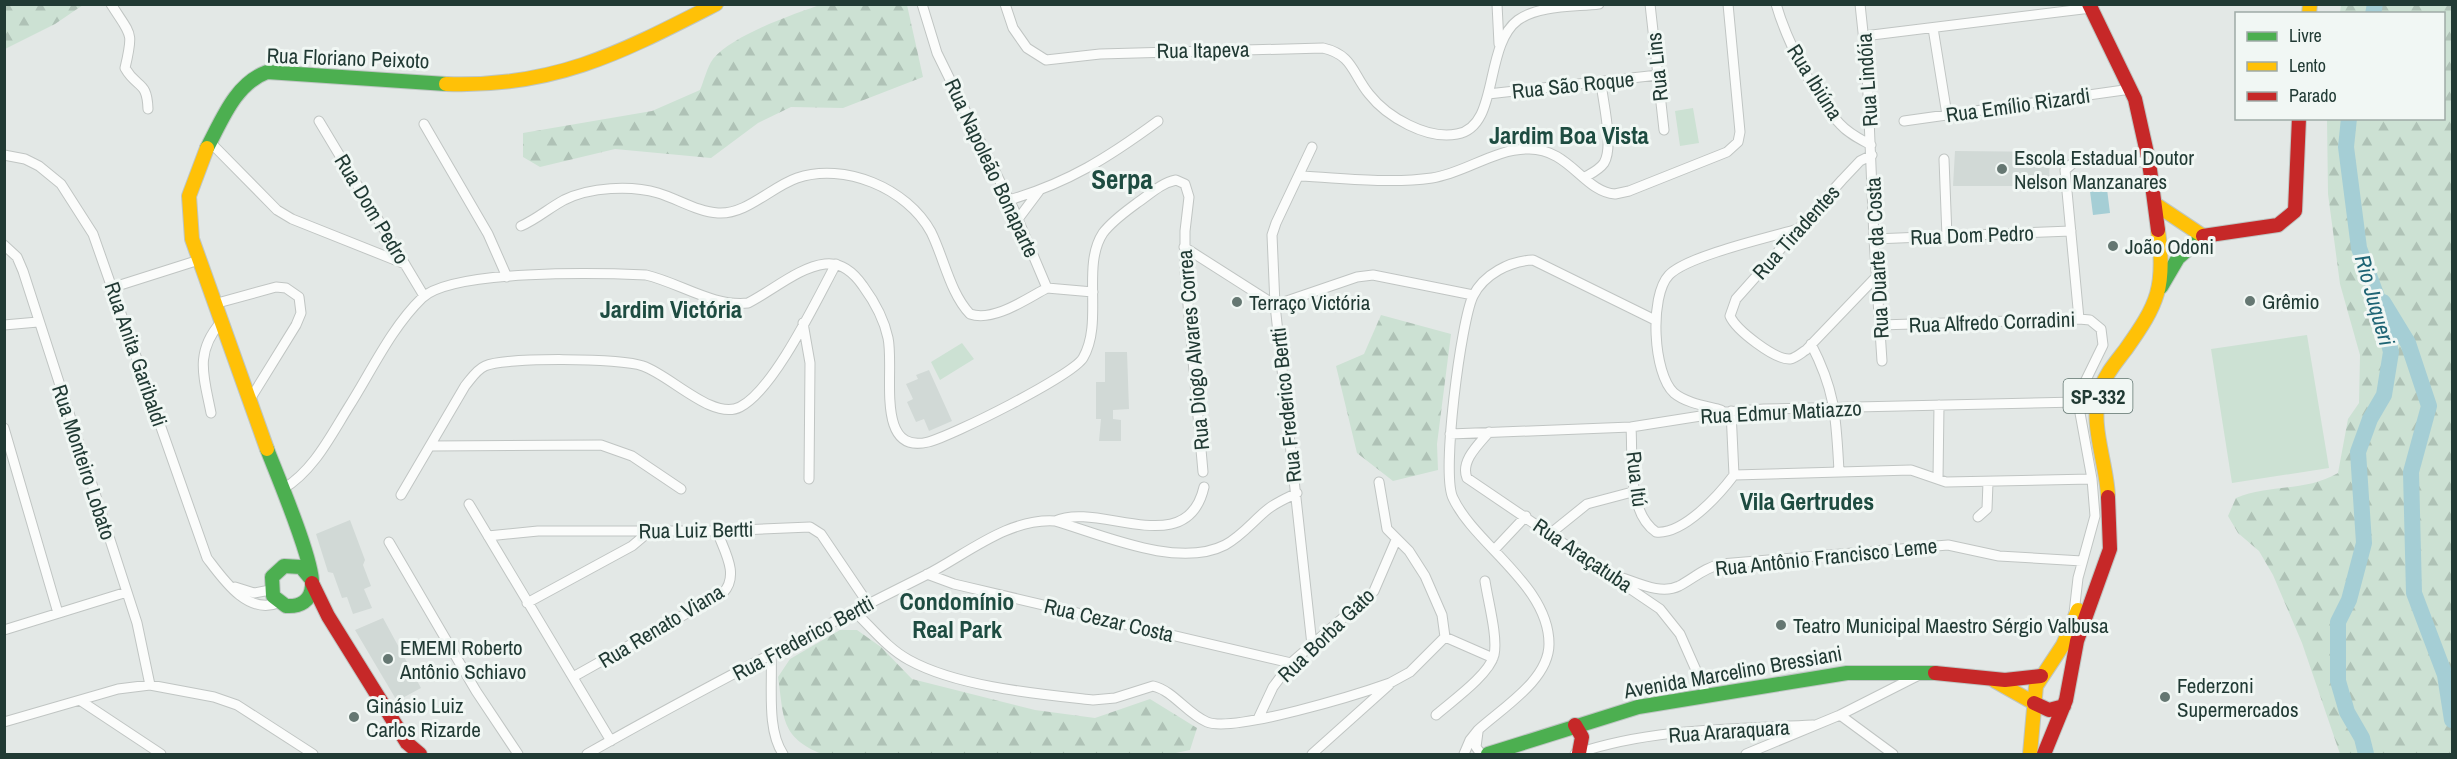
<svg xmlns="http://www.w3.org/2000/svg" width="2457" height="759" font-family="'Archivo Narrow',sans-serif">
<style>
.built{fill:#d1d9d6}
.forest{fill:url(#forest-firs)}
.green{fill:#cce1d3}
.water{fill:#a5ced5}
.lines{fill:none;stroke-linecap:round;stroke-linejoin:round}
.river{stroke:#a5ced5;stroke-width:16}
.street-casing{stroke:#c0c5c3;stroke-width:11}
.fast-casing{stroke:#bec6c3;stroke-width:16}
.slow-casing{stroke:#bec6c3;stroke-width:16}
.jam-casing{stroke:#bec6c3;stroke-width:16}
.street{stroke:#fbfcfb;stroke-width:9}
.fast{stroke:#4caf50;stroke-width:14}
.slow{stroke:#ffc107;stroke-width:14}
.jam{stroke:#c62828;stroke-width:14}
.poi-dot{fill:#657772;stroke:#f1f7f4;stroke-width:2}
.labels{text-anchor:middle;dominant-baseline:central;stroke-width:6;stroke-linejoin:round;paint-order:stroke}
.shield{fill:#f1f7f4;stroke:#5f736e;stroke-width:1.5}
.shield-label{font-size:20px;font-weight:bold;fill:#213a34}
.street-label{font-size:21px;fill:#213a34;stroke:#f1f7f4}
.poi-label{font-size:21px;fill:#213a34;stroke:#f1f7f4;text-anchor:start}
.water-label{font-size:22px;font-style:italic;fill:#1e6474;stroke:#f1f7f4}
.quarter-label{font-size:24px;font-weight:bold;fill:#1e4c41;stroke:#f1f7f4}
.district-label{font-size:27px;font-weight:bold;fill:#1e4c41;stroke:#f1f7f4}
</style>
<defs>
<pattern id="forest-firs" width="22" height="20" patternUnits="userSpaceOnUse" patternTransform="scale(1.5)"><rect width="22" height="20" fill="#cce1d3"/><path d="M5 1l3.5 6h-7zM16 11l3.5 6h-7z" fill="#afc2b6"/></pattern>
</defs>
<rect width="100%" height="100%" fill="#e3e8e6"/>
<path class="built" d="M1955,151L2050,152L2049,186H1953Z
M1105,352H1127L1129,409L1113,410V419L1121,420V441H1099L1101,419H1096V382H1105Z
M929,370L952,421L929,431L924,419L916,422L907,402L913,399L906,384L918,379L916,375Z
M350,520L365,560L363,565L371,586L364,589L372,608L353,614L347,597L342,598L333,573L328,572L316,534Z
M383,618L421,688L397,701L355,630Z"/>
<path class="forest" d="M5,4H83V5L55,24L5,49Z
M823,4L907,5L923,77L843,108L791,107L758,123L711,158L615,149L540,167L523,157V133L652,111L700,90C704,81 707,67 713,59C733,35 793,14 823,4Z
M2341,5H2452V754H2340L2302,643L2273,575L2259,551L2238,533L2228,516L2236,498C2270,484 2306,492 2338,473L2348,419L2359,403L2360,355L2340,284L2328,194L2327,119L2444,118V14L2340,13Z
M1381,315L1451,334L1437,444L1438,470L1393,481L1357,453L1336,366L1364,354Z
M840,630H857L881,647L912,679L1035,710L1095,718L1150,699L1197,728L1190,750L1171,754H822C780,737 784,717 778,677L790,659Z"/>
<path class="green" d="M1693,108L1699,143L1680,146L1675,111Z
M2307,335L2329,468L2232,483L2211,349Z
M962,343L974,359L940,380L931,362Z"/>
<path class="water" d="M2106,181L2110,213L2093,215L2089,183Z"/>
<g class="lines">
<path class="river" d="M2373,14L2375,4
M2349,118L2346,147L2359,248L2377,297L2391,352L2384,395L2370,419L2358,452L2364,543L2349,600L2338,622V681L2347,712L2362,738L2366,754
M2383,302L2408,343L2429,406L2411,472L2414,593L2445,675L2452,720"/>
<g class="street-casing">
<path id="street" d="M111,4C131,36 134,30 125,68C137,89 147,80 148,109
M922,4L937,53L1014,210L1047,288L1093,292
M1005,4L1013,28L1027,48L1046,60L1100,54L1323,48C1353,55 1352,73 1369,94C1387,117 1427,140 1457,134C1500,127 1483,46 1518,20C1539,5 1575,7 1599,4
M1497,4L1499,44
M1650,4L1664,130
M1776,4C1786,39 1815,98 1840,124C1849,134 1860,139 1871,145
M1860,4L1867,70L1874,239L1882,361
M1933,28L1947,115
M1864,36L2091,8
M1488,94L1658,75
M319,121L424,296
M1904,121L2131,89
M424,124L488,234L507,277
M210,142L277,210L292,219L405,264
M1312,147L1276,223L1272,235L1275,305L1312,645
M4,155L25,159L39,166L61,184L93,234L207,558C223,579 247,615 278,603
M1872,155L1860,161L1842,180L1736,299L1730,316C1736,330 1775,360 1790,359C1796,358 1801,353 1806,350L1876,277
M1944,159L1947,237
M1300,176C1343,178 1389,184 1432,178C1465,173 1494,149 1528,149C1569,148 1584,192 1615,194L1629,191L1727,152L1738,142L1740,132L1728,4
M1585,177C1592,173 1599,170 1604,163C1614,146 1603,102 1601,83
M1009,200C1068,183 1109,157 1158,121
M1018,219L1039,191
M521,226C537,219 549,208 564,200C590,187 631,185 658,193C678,199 698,212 718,213C746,215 771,187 797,178C844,162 907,188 931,232C944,258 950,293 970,314C994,322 1026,299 1047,288
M1874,239L2071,231
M4,245L17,257L23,271L137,623L150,685
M1184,247L1275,305
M114,287L199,260
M214,304L276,287L286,288L299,297L301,313L296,325L249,401
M1275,305L1357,277L1373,275L1473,295
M2079,319L2065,170L2073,163L2082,161L2149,162
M803,323L810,363L809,479
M4,325L38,322
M1880,325L2079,319L2090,320L2101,329L2103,345L2082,388L2078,402L2092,479L2095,516L2078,578L2074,613
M1811,344C1836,392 1836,419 1839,471
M1721,410C1706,406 1686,403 1674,393C1653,374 1649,296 1669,275C1687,256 1770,237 1798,229
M1731,411L1734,475
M211,413C204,377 194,353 221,322
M1631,427C1633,459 1627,512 1656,532C1683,535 1719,495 1734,475
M4,428L58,613
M1489,432C1479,444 1460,461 1467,478L1660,609L1680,634L1707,695
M1450,434L1631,427L1726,412L1764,409L2078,402
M430,446L601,445L632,456L681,489
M1734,475L1911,470L1946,482L2092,479
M1938,479L1939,405
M283,489C313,471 330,437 348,408C371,372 391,328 422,298C453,269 601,273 646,275C680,283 713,307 748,303C772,291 799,267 825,264C841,262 854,273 863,286C874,301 884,319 888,338C895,370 874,455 928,442C952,436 1072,376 1083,358C1104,322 1081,266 1103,233C1112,221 1125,212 1137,203C1149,195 1161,183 1176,180L1185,184L1189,197L1185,231V271L1203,472
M401,495L465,386C471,379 476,370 485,366C505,357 621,358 643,366C670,375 713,421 740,407C774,390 817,299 836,264
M469,504L611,741
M1978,517L1987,509L1988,482
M1055,521C1099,501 1187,562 1204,487
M1551,533L1587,504L1636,491
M488,536L538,531H717L810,527L821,534L867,602
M389,542L476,691L518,754
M1495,549L1526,516
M927,574L954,584L1291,663
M1613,575C1633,580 1659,596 1679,586C1694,578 1704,568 1721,564L1948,545L1999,556L2082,561
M235,587L254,593L270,590
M527,603L632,546L651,530
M854,611C871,627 888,649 909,660C958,687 1038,694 1093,700L1115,698L1153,686C1174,691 1187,714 1207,722C1234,733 1359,694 1390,683L1410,672L1445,637L1442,615L1425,576L1409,551L1387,529L1379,482
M4,630L127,592
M1445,637L1493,658
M771,654C773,684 766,729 783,754
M573,677L723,593C740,575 724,551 717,531
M81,701L161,754
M1436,715C1452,701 1489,675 1494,655C1498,637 1488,601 1485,581
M1840,715L1893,754
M1258,719L1273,687L1291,663L1374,591L1396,540
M4,722L118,689L150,685L214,697L237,705L313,754
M1478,732L1476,747L1481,754
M587,754C698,691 812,632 926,575C967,554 1008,518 1055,521C1103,535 1178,569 1225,545C1242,536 1254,520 1268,509C1277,502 1287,498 1297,493
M1312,754L1389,685
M1464,754L1470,740L1478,730C1502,708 1549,680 1549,644C1549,585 1475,545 1453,498C1441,474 1461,321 1473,296C1484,274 1510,261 1533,260L1655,320
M1575,754C1651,728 1733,729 1813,725
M1746,754L1840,715L1923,673"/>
</g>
<g class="fast-casing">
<path id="fast" d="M207,148C222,120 235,84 267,72L446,84
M2161,287L2178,258L2203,236
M267,449C277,475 315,564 312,586C311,601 300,607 286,606L273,596L272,577L284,566L301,567L311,579
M1488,754L1638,707L1847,673H1935"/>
</g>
<g class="slow-casing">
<path id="slow" d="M2309,14L2310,4
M446,84C555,88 622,52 716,4
M207,148L189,196L192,239L267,449
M2155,204L2203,236
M2108,497C2107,462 2088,423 2101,388C2106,373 2117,361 2126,349C2158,304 2166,286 2158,230
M1995,681L2034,703
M2030,754L2036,686L2063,645L2078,610"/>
</g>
<g class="jam-casing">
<path id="jam" d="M2089,4L2135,99L2149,162L2158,230
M2203,236L2278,225L2295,211L2299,118
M312,583L328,616L407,743L420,754
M1935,673L2005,680L2041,676
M2034,703L2049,710L2064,706
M1575,725L1582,737L1579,753
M2044,754L2066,700L2077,641L2110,549L2108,497"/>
</g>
<use href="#street" class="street"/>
<use href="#fast" class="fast"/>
<use href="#slow" class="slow"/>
<use href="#jam" class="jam"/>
</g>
<g class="poi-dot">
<circle cx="2002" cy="169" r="6"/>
<circle cx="2113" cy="246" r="6"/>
<circle cx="2250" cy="301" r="6"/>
<circle cx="1237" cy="302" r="6"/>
<circle cx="1781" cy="625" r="6"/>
<circle cx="388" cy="659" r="6"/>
<circle cx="2165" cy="697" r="6"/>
<circle cx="354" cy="717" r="6"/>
</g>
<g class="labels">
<rect class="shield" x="2063.5" y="379" width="69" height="34" rx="4.5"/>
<g class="shield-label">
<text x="2098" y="396">SP-332</text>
</g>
<g class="street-label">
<text transform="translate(1203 50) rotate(-1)">Rua Itapeva</text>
<text transform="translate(348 58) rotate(2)">Rua Floriano Peixoto</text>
<text transform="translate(1657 67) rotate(-96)">Rua Lins</text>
<text transform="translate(1867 80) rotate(-94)">Rua Lindóia</text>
<text transform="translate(1815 82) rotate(58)">Rua Ibiúna</text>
<text transform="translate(1573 85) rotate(-6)">Rua São Roque</text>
<text transform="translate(2018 105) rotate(-8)">Rua Emílio Rizardi</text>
<text transform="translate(992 168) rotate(65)">Rua Napoleão Bonaparte</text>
<text transform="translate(372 209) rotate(59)">Rua Dom Pedro</text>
<text transform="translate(1796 232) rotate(-48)">Rua Tiradentes</text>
<text transform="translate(1972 235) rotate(-2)">Rua Dom Pedro</text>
<text transform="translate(1877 258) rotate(-93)">Rua Duarte da Costa</text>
<text transform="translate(1992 322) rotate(-2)">Rua Alfredo Corradini</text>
<text transform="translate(1193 350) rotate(-95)">Rua Diogo Alvares Correa</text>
<text transform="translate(136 354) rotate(71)">Rua Anita Garibaldi</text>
<text transform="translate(1286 405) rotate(-96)">Rua Frederico Bertti</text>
<text transform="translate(1781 412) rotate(-3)">Rua Edmur Matiazzo</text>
<text transform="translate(84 462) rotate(72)">Rua Monteiro Lobato</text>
<text transform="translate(1637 479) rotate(83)">Rua Itú</text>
<text transform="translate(696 530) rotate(-1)">Rua Luiz Bertti</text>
<text transform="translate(1583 555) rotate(34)">Rua Araçatuba</text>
<text transform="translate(1826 557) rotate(-6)">Rua Antônio Francisco Leme</text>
<text transform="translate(1109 620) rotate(13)">Rua Cezar Costa</text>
<text transform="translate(661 626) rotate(-31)">Rua Renato Viana</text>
<text transform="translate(1326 635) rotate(-44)">Rua Borba Gato</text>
<text transform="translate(803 638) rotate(-28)">Rua Frederico Bertti</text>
<text transform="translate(1733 672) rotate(-10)">Avenida Marcelino Bressiani</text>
<text transform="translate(1729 731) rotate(-4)">Rua Araraquara</text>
</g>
<g class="poi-label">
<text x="2014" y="157">Escola Estadual Doutor<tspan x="2014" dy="24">Nelson Manzanares</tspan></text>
<text x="2125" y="246">João Odoni</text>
<text x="2262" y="301">Grêmio</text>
<text x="1249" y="302">Terraço Victória</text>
<text x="1793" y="625">Teatro Municipal Maestro Sérgio Valbusa</text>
<text x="400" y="647">EMEMI Roberto<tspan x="400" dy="24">Antônio Schiavo</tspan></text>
<text x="2177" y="685">Federzoni<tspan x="2177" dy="24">Supermercados</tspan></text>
<text x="366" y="705">Ginásio Luiz<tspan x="366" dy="24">Carlos Rizarde</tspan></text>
</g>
<g class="water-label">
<text transform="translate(2375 300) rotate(74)">Rio Juqueri</text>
</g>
<g class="quarter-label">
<text x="1569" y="135">Jardim Boa Vista</text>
<text x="671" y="309">Jardim Victória</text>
<text x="1807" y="501">Vila Gertrudes</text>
<text x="957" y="601">Condomínio<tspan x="957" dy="28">Real Park</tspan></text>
</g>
<g class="district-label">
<text x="1122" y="179">Serpa</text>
</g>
</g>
<rect width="2457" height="759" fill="none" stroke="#213a34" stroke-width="12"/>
<rect x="2235" y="12" width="210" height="108" fill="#f1f7f4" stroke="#9eaba7" stroke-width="1.5"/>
<rect x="2247" y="32" width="30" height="9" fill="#4caf50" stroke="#9eaba7" stroke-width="1.5"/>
<text x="2289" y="42" font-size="18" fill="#213a34">Livre</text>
<rect x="2247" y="62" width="30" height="9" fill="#ffc107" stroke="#9eaba7" stroke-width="1.5"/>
<text x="2289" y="72" font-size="18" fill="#213a34">Lento</text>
<rect x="2247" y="92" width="30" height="9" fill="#c62828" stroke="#9eaba7" stroke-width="1.5"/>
<text x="2289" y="102" font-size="18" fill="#213a34">Parado</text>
</svg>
